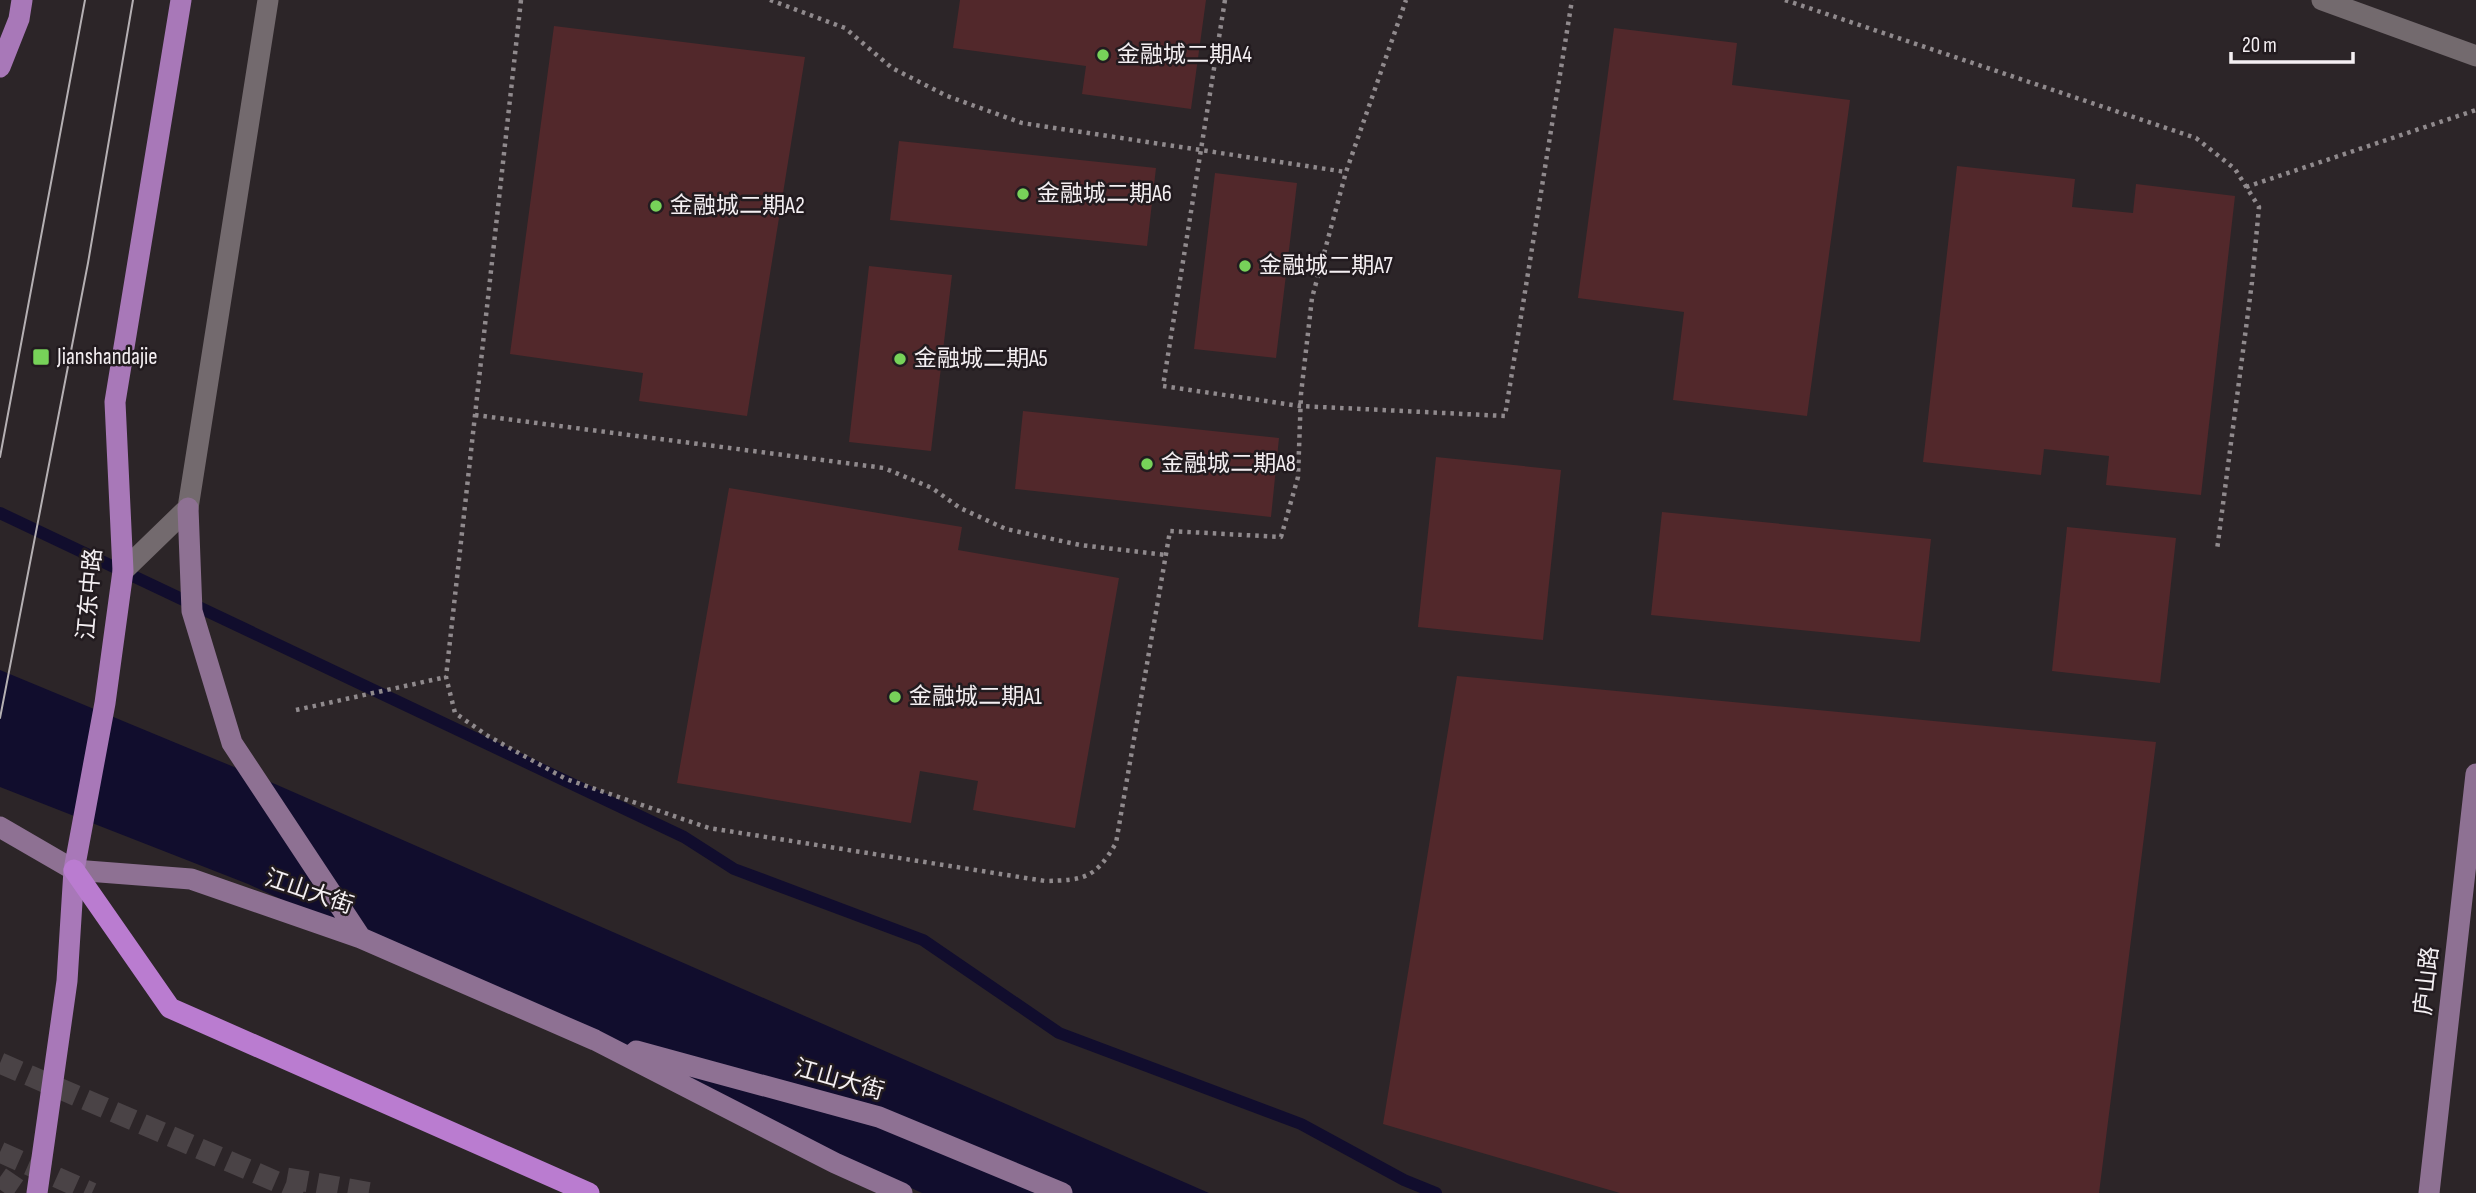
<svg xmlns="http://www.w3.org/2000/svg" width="2476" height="1193" font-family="'Sofia Sans Condensed','Noto Sans SC',sans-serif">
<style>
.water{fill:#110d2d}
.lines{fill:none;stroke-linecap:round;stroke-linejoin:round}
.stream{stroke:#110d2d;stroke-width:12}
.building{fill:#52282b}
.secondary-tunnel{stroke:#4a4346;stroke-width:21;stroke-dasharray:21 10;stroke-linecap:butt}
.trunk-tunnel{stroke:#4a4346;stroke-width:21;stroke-dasharray:21 10;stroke-linecap:butt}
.path{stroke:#908a8d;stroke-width:4.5;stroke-dasharray:3.5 5;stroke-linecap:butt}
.tertiary{stroke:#736a6e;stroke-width:21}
.secondary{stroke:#8e7193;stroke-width:21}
.primary{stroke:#a878b8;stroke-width:21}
.trunk{stroke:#ba7cd0;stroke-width:21}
.tram{stroke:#b5b0b3;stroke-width:2}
.poi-dot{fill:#77d259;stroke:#221b1f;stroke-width:2.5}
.labels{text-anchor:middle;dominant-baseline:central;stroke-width:5;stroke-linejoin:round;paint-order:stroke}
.poi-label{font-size:23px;fill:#f4eff2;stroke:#221b1f;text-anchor:start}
.street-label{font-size:23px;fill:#f4eff2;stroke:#221b1f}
</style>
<rect width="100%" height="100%" fill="#2c2528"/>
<path class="water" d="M0,670L275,784L1209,1193H922L248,884L0,787Z"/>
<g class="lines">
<path class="stream" d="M0,513L684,837L734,869L923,940L1059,1033L1301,1124L1404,1180L1436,1193"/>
</g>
<path class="building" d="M960,0H1206L1191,109L1082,94L1086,66L953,48Z
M554,26L805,57L747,416L639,401L643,373L510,354Z
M1614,28L1737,43L1732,85L1850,100L1807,416L1673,400L1684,312L1578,298Z
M899,141L1156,168L1147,246L890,220Z
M1957,166L2075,179L2072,207L2133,213L2136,184L2235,196L2201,495L2106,485L2109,456L2044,449L2041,475L1923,462Z
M1215,173L1297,183L1276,358L1194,349Z
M869,266L952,275L931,451L849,442Z
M1023,411L1279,438L1271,517L1015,489Z
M1436,457L1561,470L1543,640L1418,627Z
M729,488L962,527L958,550L1119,578L1075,828L973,810L978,781L920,771L911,823L677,783Z
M1662,512L1931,539L1920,642L1651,615Z
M2067,527L2176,538L2160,683L2052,671Z
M1457,676L2156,742L2099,1193H1620L1383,1124Z"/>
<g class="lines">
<path class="secondary-tunnel" d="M0,1177L23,1193"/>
<path class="trunk-tunnel" d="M0,1063L303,1193
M0,1152L92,1193
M287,1178L371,1193"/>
<path class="path" d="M521,0L446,677L455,713L488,736L566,779L709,828L1045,881C1084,880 1095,879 1116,843L1170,531L1281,537L1298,477L1301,394L1312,298L1346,172L1406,0
M770,0L845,28L892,68L947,96L1022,123L1346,172
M1225,0L1163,386L1300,406L1505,416L1572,0
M1785,0L2196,138L2235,169L2259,207L2252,282L2217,550
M2246,187L2476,110
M475,415L884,468L932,488L960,508L1006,529L1080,545L1166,555
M296,710L446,677"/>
<path class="tertiary" d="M2322,0L2476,56
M123,571L188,508L268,0"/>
<path class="secondary" d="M188,508L192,611L232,743L361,938
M0,827L74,870L191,879L361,938L595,1040L835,1163L902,1193
M636,1051L879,1117L1062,1193
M2429,1193L2476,774"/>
<path class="primary" d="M0,67L19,19L22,0
M37,1193L67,981L74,870L105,703L123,571L115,402L181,0"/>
<path class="trunk" d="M74,870L170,1008L589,1193"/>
<path class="tram" d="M0,457L85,0
M0,718L88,263L133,0"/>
</g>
<g class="poi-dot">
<circle cx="1103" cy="55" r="7"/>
<circle cx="1023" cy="194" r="7"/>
<circle cx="656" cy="206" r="7"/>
<circle cx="1245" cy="266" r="7"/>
<rect x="32" y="348" width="18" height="18" rx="3.5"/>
<circle cx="900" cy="359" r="7"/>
<circle cx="1147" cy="464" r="7"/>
<circle cx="895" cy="697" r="7"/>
</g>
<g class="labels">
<g class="poi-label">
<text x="1117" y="55">金融城二期A4</text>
<text x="1037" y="194">金融城二期A6</text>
<text x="670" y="206">金融城二期A2</text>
<text x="1259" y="266">金融城二期A7</text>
<text x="57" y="357">Jianshandajie</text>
<text x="914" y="359">金融城二期A5</text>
<text x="1161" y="464">金融城二期A8</text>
<text x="909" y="697">金融城二期A1</text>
</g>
<g class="street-label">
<text transform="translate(90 594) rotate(-85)">江东中路</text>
<text transform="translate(309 892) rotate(19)">江山大街</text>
<text transform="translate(2427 981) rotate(-84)">庐山路</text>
<text transform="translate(839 1080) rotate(16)">江山大街</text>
</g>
</g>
<path d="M2231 52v10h122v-10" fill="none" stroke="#f4eff2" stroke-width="3.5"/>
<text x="2242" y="52" font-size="21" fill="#f4eff2" stroke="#221b1f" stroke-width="5" paint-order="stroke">20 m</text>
</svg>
